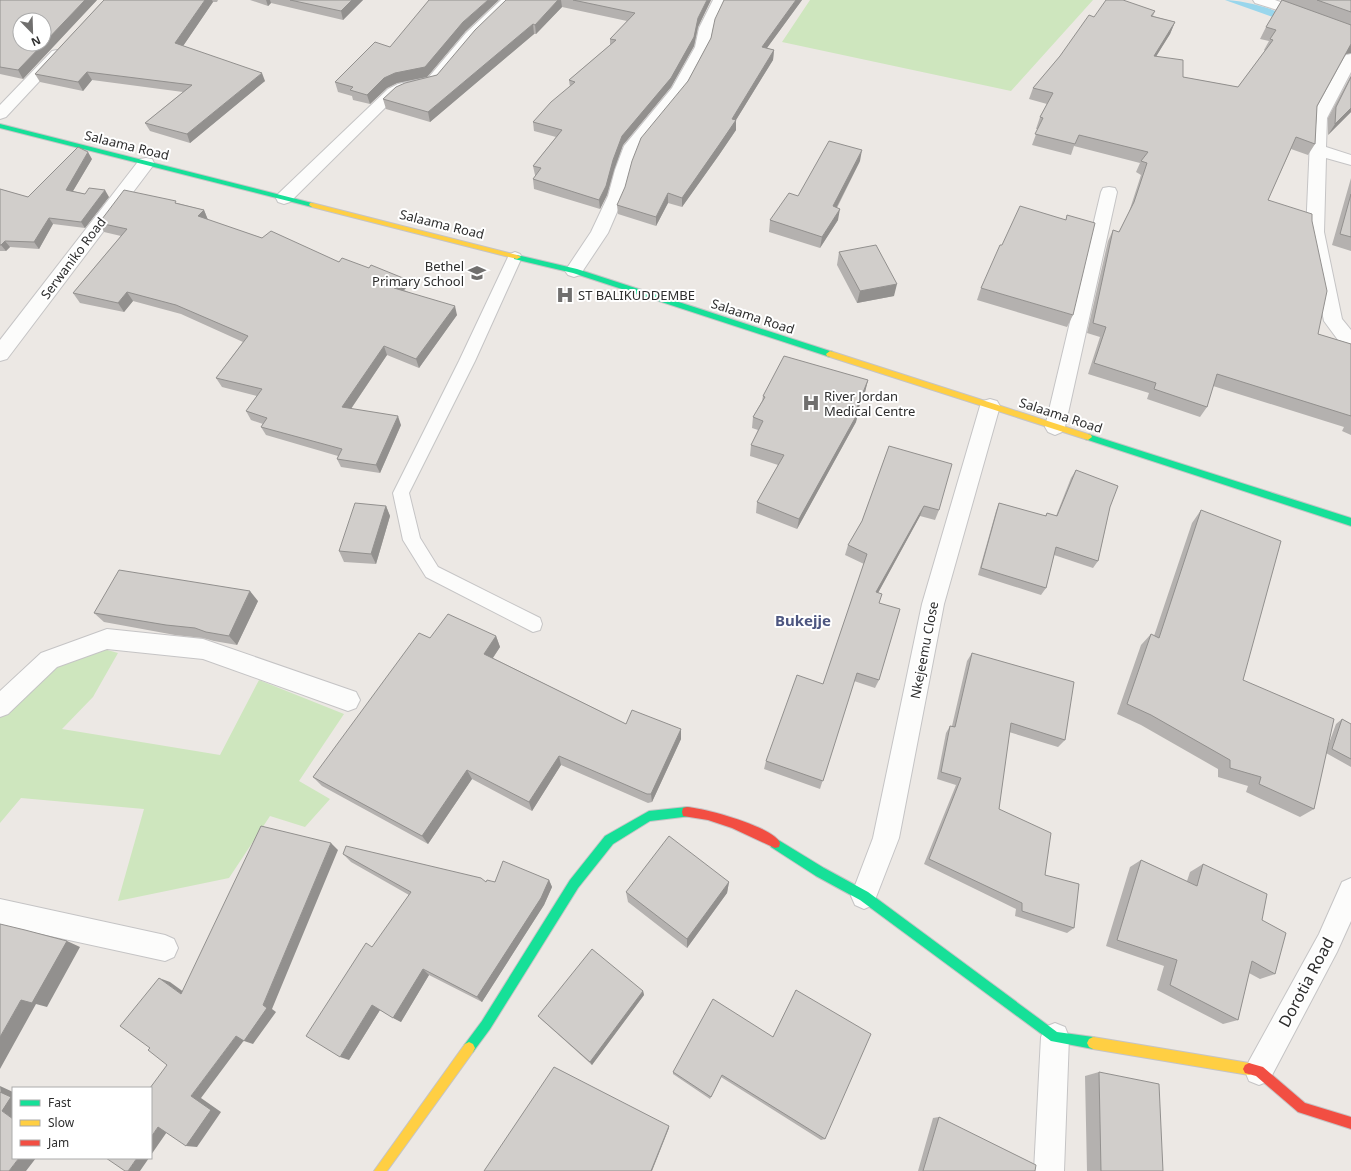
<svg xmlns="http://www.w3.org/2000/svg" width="1351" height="1171" font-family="'Noto Sans',sans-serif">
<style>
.green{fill:#cee6be}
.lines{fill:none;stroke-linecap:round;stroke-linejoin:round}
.stream{fill:#99d6ec;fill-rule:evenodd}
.lane-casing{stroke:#c5c4c5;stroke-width:2}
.street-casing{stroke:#c5c4c5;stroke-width:2}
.fast-casing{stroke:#c5c4c5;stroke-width:2}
.slow-casing{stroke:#c5c4c5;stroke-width:2}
.jam-casing{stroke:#c5c4c5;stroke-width:2}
.lane{fill:#fcfcfb;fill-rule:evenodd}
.street{fill:#fcfcfb;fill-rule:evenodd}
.fast{fill:#16e098;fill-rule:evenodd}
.slow{fill:#ffcf43;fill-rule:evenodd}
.jam{fill:#f24e42;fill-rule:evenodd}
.wall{fill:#b4b1af}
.shaded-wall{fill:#92908e}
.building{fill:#d1cecb;stroke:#92908e}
.labels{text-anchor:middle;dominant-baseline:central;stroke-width:4;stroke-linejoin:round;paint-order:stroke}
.street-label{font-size:13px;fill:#2e2e2e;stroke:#fff}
.poi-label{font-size:13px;fill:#2e2e2e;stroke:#fff;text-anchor:start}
.quarter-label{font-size:15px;font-weight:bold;fill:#4d5680;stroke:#fff}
.near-street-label{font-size:16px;fill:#2e2e2e;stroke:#fff}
</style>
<rect width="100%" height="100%" fill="#ece8e4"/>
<path class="green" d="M810,0H1093L1011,91L782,42Z
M100,648L118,653L93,697L62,729L220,755L259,680L344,714L299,781L330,799L305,827L270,816L229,878L118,901L144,809L21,798L0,823V713L52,664Z"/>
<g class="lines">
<path class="stream" d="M1225,0C1241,0 1279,9 1291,19L1290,21H1284Z"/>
<g class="lane-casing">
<path id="lane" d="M515,252L520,254L522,257L475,361L409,493L420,538L438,567L540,618L542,624L540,630L533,632L426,577L403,540L393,493L459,361L508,257L510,254Z"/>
</g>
<g class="street-casing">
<path id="street" d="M501,0H516L476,39L438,84L407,91L398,95L290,202L284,204L278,202L276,198L278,194L388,89L398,84L428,78L466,33Z
M713,0H727L713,28L709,47L687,90L640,147L631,170L624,196L608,233L580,275L574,277L568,275L565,271L591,232L608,196L615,170L624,146L672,88L695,47L699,28Z
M1253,0H1275L1351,28V37L1284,12L1255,3Z
M57,50L62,51L64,54L62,57L6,117L0,119V105L52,51Z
M1351,54V72L1327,118L1326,147L1351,155V165L1326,158L1324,232L1342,319L1351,330V345L1338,340L1324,321L1306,232L1311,118L1344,58L1346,55Z
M146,158L152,159L154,163L152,167L7,359L0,361V340L140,159Z
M1109,187L1115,188L1117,192L1065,427L1062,432L1055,435L1048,432L1045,427L1101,192L1103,188Z
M990,399L997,401L1000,406L944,604L899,838L873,905L864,909L855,905L851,896L873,838L922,604L980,406L983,401Z
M107,629L203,639L356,692L360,700L356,708L348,711L203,659L107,649L57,667L8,714L0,717V691L41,653Z
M1351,878V921L1337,952L1269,1081L1259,1085L1249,1081L1245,1071L1249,1061L1319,934L1342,882Z
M0,899L165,935L174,939L178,948L174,957L165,961L0,925Z
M1055,1023L1065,1027L1069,1037L1064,1171H1034L1041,1037L1045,1027Z"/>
</g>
<g class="fast-casing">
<path id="fast" d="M0,124L312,203L315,205L312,207L0,128Z
M514,255H517L577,269L833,352L834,354L830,357L827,356L573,273L514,259Z
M1088,434L1351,518V526L1085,439L1084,437L1085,435Z
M687,807L691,808L692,812L691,816L650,821L613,844L578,888L490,1029L473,1052L469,1054L465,1052L463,1048L465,1044L482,1021L570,880L605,836L649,811Z
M775,838L824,868L868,892L1057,1032L1093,1037L1097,1039L1099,1043L1097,1047L1093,1049L1051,1041L860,900L816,876L771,847L770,843L771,839Z"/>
</g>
<g class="slow-casing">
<path id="slow" d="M310,203H312L517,255L521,257L517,259L312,207L309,205Z
M830,351L1091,435L1092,437L1088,440L827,356L826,354Z
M1093,1037L1249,1063L1253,1065L1255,1069L1253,1073L1249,1075L1093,1049L1089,1047L1087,1043L1089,1039Z
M469,1042L473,1044L475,1048L473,1052L387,1171H374L465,1044Z"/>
</g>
<g class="jam-casing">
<path id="jam" d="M687,807C704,808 774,827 780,843L779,847L775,848L732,828L708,820L683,816L682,812L683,808Z
M1249,1063L1263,1067L1305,1103L1351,1117V1129L1298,1112L1256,1076L1245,1073L1243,1069L1245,1065Z"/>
</g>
<use href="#lane" class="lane"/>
<use href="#street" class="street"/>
<use href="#fast" class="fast"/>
<use href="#slow" class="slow"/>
<use href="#jam" class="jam"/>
</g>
<path class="wall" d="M0,0H97L23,79L0,74Z
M104,0H218L217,2H213L183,46L265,81L190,143L150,131L145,123L183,92L92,80L83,91L40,82L35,74Z
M250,0H363L343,20L271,3L268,6Z
M506,0H711L698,27L694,46L671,87L623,145L614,170L607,195L600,209L534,189L533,179L536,176L535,175L533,166L556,137L534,131L533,122L570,87L569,80L610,45V39L627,21L562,7L536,34H534L430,122L386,109L383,99L437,75Z
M724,0H802L767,48L774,50L773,60L736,120V130L719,155L682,207L668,203L656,226L618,214L617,205L688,81L711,38Z
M1282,0H1351V53L1346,54L1344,55L1317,106L1315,144L1308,155L1291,149L1268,200L1312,221L1318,334L1351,344V435L1342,431L1344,427L1213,386L1207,407L1200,417L1147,399L1149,393L1088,374L1100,337L1087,333L1108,241L1113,230L1119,232L1129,212L1141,175L1136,172L1140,163L1074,146L1071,155L1032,145L1038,129H1036L1040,117L1047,104L1029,99L1033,88L1094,17L1155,11L1153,16L1175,22L1170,34L1156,56L1183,77L1238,87L1265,51L1264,50L1269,41L1260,39L1266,27Z
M465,32L427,77L397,83L387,88L370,104L353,100L352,96L338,92L335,82L390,47Z
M1351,75V112L1328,135V118Z
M92,159L73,191L85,194L109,197L85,228L53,224L39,249L10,247L6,251H0V189L28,197Z
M860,161L837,208L838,220L820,248L769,232L770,220L798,196Z
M1351,178V251L1332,245Z
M177,203L204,210L208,220L262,238L339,262L369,268L403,278L406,288L404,290L457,315L419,368L387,355L351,409L401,425L380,473L341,467L337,459L338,456L266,435L261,427L263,424L251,420L246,411L257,396L222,387L216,378L243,342L181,314L133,301L124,312L80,303L73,293L121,236L104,232L99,223Z
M839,252L894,296L857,303L837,265Z
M981,288L1073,315L1067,327L977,300Z
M868,380L865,392L857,411L856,422L797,529L756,513L757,502L778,465L750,456L751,445L758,430L752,428L753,417L762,401L763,396Z
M889,446L939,510L935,520L920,516L878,593L879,603V680L875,688L854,681L820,789L764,769L766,761L823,684L864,564L845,555L848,545L862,521Z
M1076,470L1110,507L1098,561L1093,568L1054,555L1046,588L1041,595L978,575L996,511L999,503L1045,516L1047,513L1056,516L1071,478Z
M386,506L390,516L376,564L344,562L339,551Z
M1201,510L1243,680L1328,746L1336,724L1342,719L1351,724V767L1326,753L1314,809L1300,817L1246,792L1248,786L1218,777V769L1141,725L1117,714L1141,645L1151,634L1154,636L1192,523Z
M258,601L237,645L214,641L203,638L175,635L104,622L94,613Z
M496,636L500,647L493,658L626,724L681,739L652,802L648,803L561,765L532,811L472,779L428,844L322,786L313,777L430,638Z
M972,653L1065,740L1058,747L1009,732L999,809L1045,875L1074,928L1067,933L1015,916L1016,909L924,864L956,785L937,779L946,733L950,726H952L967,661Z
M343,854L486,882L549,880L552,887L544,905L482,1002L429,975L401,1022L380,1010L349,1060L409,895L351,862Z
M1141,860L1187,881L1190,872L1203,864L1262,920L1275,974L1260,979L1249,973L1238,1020L1223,1024L1157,990L1164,966L1106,946L1130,867Z
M729,882L727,893L687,948L628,902L626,892Z
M796,990L825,1139L821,1140L721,1077L710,1099L673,1074V1072L773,1037Z
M643,991L644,995L592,1065L541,1019L538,1016Z
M1099,1072L1163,1171H1087L1085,1076Z
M939,1117L1035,1171H918L933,1118Z"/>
<path class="shaded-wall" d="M85,0H97L23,79L18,70L43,44H44V43Z
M205,0H212L213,2L179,52L175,43Z
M266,0H270L271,3L268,6Z
M352,0H363L343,20L341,11Z
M488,0H499L465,32L427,77L397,83L387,88L370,104L367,95L384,78L463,22Z
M558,0H561L562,7L536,34L535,25Z
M707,0H711L698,27L694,46L671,87L623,145L614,170L607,195L600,209L599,200L613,160L622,136L698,18Z
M796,0H802L761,56L762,47Z
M1175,22L1170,34L1149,68L1154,56Z
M533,24L534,34L430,122L428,112Z
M1351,44V53L1346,54L1343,57Z
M774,50L773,60L736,120V130L719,155L682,207V198L732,119Z
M87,72L92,80L83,91L78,82Z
M262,73L265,81L190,143L187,134Z
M1351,108V112L1328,135L1335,124Z
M862,150L860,161L831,218L833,206Z
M88,152L92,159L70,196L66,190Z
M105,190L109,197L85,228L81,222Z
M668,193V203L656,226V217Z
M840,209L838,220L820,248L822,237Z
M204,210L208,220L198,216Z
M49,218L53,224L39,249L34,242Z
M5,241L10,247L6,251L1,245Z
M403,278L406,288L397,297L394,288Z
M897,284L894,296L857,303L860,291Z
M127,292L133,301L124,312L118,303Z
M455,306L457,315L419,368L416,359Z
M384,346L387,355L346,416L342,407Z
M868,380L865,392L854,420L859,411L856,422L797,529L799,519L856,410Z
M398,416L401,425L380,473L376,465Z
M386,506L390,516L376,564L371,554Z
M924,506L920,516L873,602L876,592Z
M250,591L258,601L237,645L229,636Z
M496,636L500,647L488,665L484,654Z
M681,729V739L652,802L651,794Z
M559,756L561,765L532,811L529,802Z
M467,770L472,779L428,844L422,836Z
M331,843L338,850L272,1009L276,1012L253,1044L244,1041L263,1005Z
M549,880L552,887L544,905L482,1002L477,997Z
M729,882L727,893L687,948V939Z
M67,941L80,947L47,1007L36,1004L0,1069V1037L21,1000Z
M423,969L429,975L401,1022L393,1018Z
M159,978L170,982L192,998L181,994Z
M643,991L644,995L592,1065L590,1062Z
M372,1005L380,1010L349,1060L340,1057Z
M236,1036L245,1039L201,1098L221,1112L197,1147L186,1146L191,1096Z
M0,1086L13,1092V1119L2,1111Z
M669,1126V1128L652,1171H651Z
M158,1127L169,1129L151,1155V1137Z
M19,1158H36L26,1171H9Z
M137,1158H149L140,1171H128Z"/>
<path class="building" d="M0,0H85L44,43V20H20V44H43L18,70L0,67Z
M104,0H205L175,43L262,73L187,134L145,123L192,85L87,72L78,82L35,74Z
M290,0H352L341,11Z
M429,0H488L463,22L425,67L395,73L384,78L367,95L350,90L353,87L335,82L375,42L390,47Z
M506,0H558L535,25L533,24L428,112L383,99L396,87L405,83L437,75L475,30Z
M573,0H707L698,18L694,37L671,78L622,136L613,160L606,186L599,200L533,179L541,168L533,166L562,130L533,122L551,102L575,82L569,80L616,40L610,39L635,13Z
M724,0H796L762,47L774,50L732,119L736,120L719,145L682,198L668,193L656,217L617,205L625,187L632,161L641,138L688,81L711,38L715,19Z
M1106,0H1123L1155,11L1151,16L1175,22L1154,56L1183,60V77L1238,87L1273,40L1270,39L1276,30L1266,27L1282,0L1351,25V44L1317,106L1315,144L1296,137L1268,200L1312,214V221L1327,291L1318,334L1351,344V416L1217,374L1207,407L1154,389L1156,383L1094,363L1106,327L1093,323L1113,230L1119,232L1134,202L1147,163L1141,161L1148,152L1079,135L1075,144L1035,134L1043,118L1040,117L1053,93L1033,88L1060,56L1089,15L1094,17Z
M1317,0H1351V12Z
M1351,77V108L1335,124L1336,107Z
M829,141L862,150L833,206L840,209L822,237L770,220L789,193L798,196Z
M78,147L88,152L66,190L85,194L89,188L105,190L81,222L49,218L34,242L5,241L1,245H0V189L28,197Z
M124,190L176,201L175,203L204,210L198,216L262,238L271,231L339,262L342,258L369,268L371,265L403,278L394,288L455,306L416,359L384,346L342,407L398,416L376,465L337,459L342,449L261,427L267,418L246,411L262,389L216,378L248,336L176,305L127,292L118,303L73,293L127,229L99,223Z
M1351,194V237L1340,234Z
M1020,206L1066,220L1067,215L1095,223L1073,315L981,288L1000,245H1002Z
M876,245L897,284L860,291L839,252Z
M784,356L868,380L856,410L859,411L799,519L757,502L784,455L751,445L763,421L753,417L765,397L763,396Z
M889,446L952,464L939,510L924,506L876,592L882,594L879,603L900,609L879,680L857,673L823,781L766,761L797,675L823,684L867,554L848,545L862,521Z
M1076,470L1118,486L1110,507L1098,561L1056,547L1046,588L981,568L999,503L1046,516L1047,513L1057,516Z
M355,503L386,506L371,554L339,551Z
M1201,510L1281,541L1243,680L1334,719L1314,809L1259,784L1261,777L1230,768V760L1151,715L1127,704L1151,634L1159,638Z
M119,570L250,591L229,636L206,632L195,628L166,625L94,613Z
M448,614L496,636L484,654L626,724L632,710L681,729L651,794H647L559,756L529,802L467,770L422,836L313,777L419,633L430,638Z
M972,653L1074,682L1065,740L1011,723L999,809L1051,833L1045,875L1079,884L1074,928L1022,911V903L929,859L961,778L941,772L950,726L955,727Z
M1342,719L1351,724V759L1332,749Z
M261,826L331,843L263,1005L267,1008L244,1041L236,1036L191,1096L211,1110L186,1146L158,1127L151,1137V1088H150L167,1065L148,1050L150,1048L120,1026L159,978L181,994Z
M669,836L729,882L687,939L626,892Z
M346,846L481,878L486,882L487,880L495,882L503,861L549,880L541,898L477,997L423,969L393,1018L372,1005L340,1057L306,1036L366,943L372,947L411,892L343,854Z
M1141,860L1197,886L1203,864L1267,894L1262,920L1286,933L1275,974L1252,961L1238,1020L1170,985L1177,960L1117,940Z
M0,924L25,930L67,941L32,1003L21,1000L0,1037Z
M592,949L643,991L590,1062L538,1016Z
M796,990L871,1034L825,1139L722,1075L711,1097L673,1072L713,999L773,1037Z
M554,1067L669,1126L651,1171H484Z
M1099,1072L1159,1084L1163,1171H1101Z
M0,1092L11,1097L2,1111L13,1119V1158H19L9,1171H0Z
M939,1117L1036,1165L1035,1171H923Z
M106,1158H137L128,1171H125Z"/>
<defs>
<g id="school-bare" transform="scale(1.38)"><path d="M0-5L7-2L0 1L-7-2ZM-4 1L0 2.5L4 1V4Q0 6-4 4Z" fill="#706f6e" stroke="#fff" stroke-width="2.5" paint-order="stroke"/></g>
<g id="hospital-bare" transform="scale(1.38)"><path d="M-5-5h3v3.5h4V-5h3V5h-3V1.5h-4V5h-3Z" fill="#706f6e" stroke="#fff" stroke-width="2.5" paint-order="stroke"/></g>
</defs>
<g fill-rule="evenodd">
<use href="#school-bare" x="477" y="273"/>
<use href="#hospital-bare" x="565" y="295"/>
<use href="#hospital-bare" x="811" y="403"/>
</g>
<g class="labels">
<g class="street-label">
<text transform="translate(127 145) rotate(14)">Salaama Road</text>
<text transform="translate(442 224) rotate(14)">Salaama Road</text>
<text transform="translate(73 258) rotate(-53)">Serwaniko Road</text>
<text transform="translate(753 316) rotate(18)">Salaama Road</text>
<text transform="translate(1061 415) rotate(18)">Salaama Road</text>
<text transform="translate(924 650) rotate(-79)">Nkejeemu Close</text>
</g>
<g class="poi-label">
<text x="464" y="266" text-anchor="end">Bethel<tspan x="464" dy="15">Primary School</tspan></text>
<text x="578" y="295">ST BALIKUDDEMBE</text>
<text x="824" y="396">River Jordan<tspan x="824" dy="15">Medical Centre</tspan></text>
</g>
<g class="quarter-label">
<text x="803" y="620">Bukejje</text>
</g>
<g class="near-street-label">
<text transform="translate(1306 982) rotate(-62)">Dorotia Road</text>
</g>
</g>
<rect x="12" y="1087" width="140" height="72" fill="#ffffff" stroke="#ababab"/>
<rect x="20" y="1100" width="20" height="6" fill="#16e098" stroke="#ababab"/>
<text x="48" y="1107" font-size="12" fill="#2e2e2e">Fast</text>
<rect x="20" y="1120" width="20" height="6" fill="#ffcf43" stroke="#ababab"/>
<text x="48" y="1127" font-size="12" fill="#2e2e2e">Slow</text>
<rect x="20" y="1140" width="20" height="6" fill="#f24e42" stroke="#ababab"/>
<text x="48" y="1147" font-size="12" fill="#2e2e2e">Jam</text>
<g transform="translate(32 32) rotate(157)"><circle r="19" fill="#ffffff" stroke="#ababab"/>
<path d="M0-3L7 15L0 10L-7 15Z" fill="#706f6e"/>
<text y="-6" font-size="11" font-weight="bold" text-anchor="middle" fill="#2e2e2e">N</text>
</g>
</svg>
